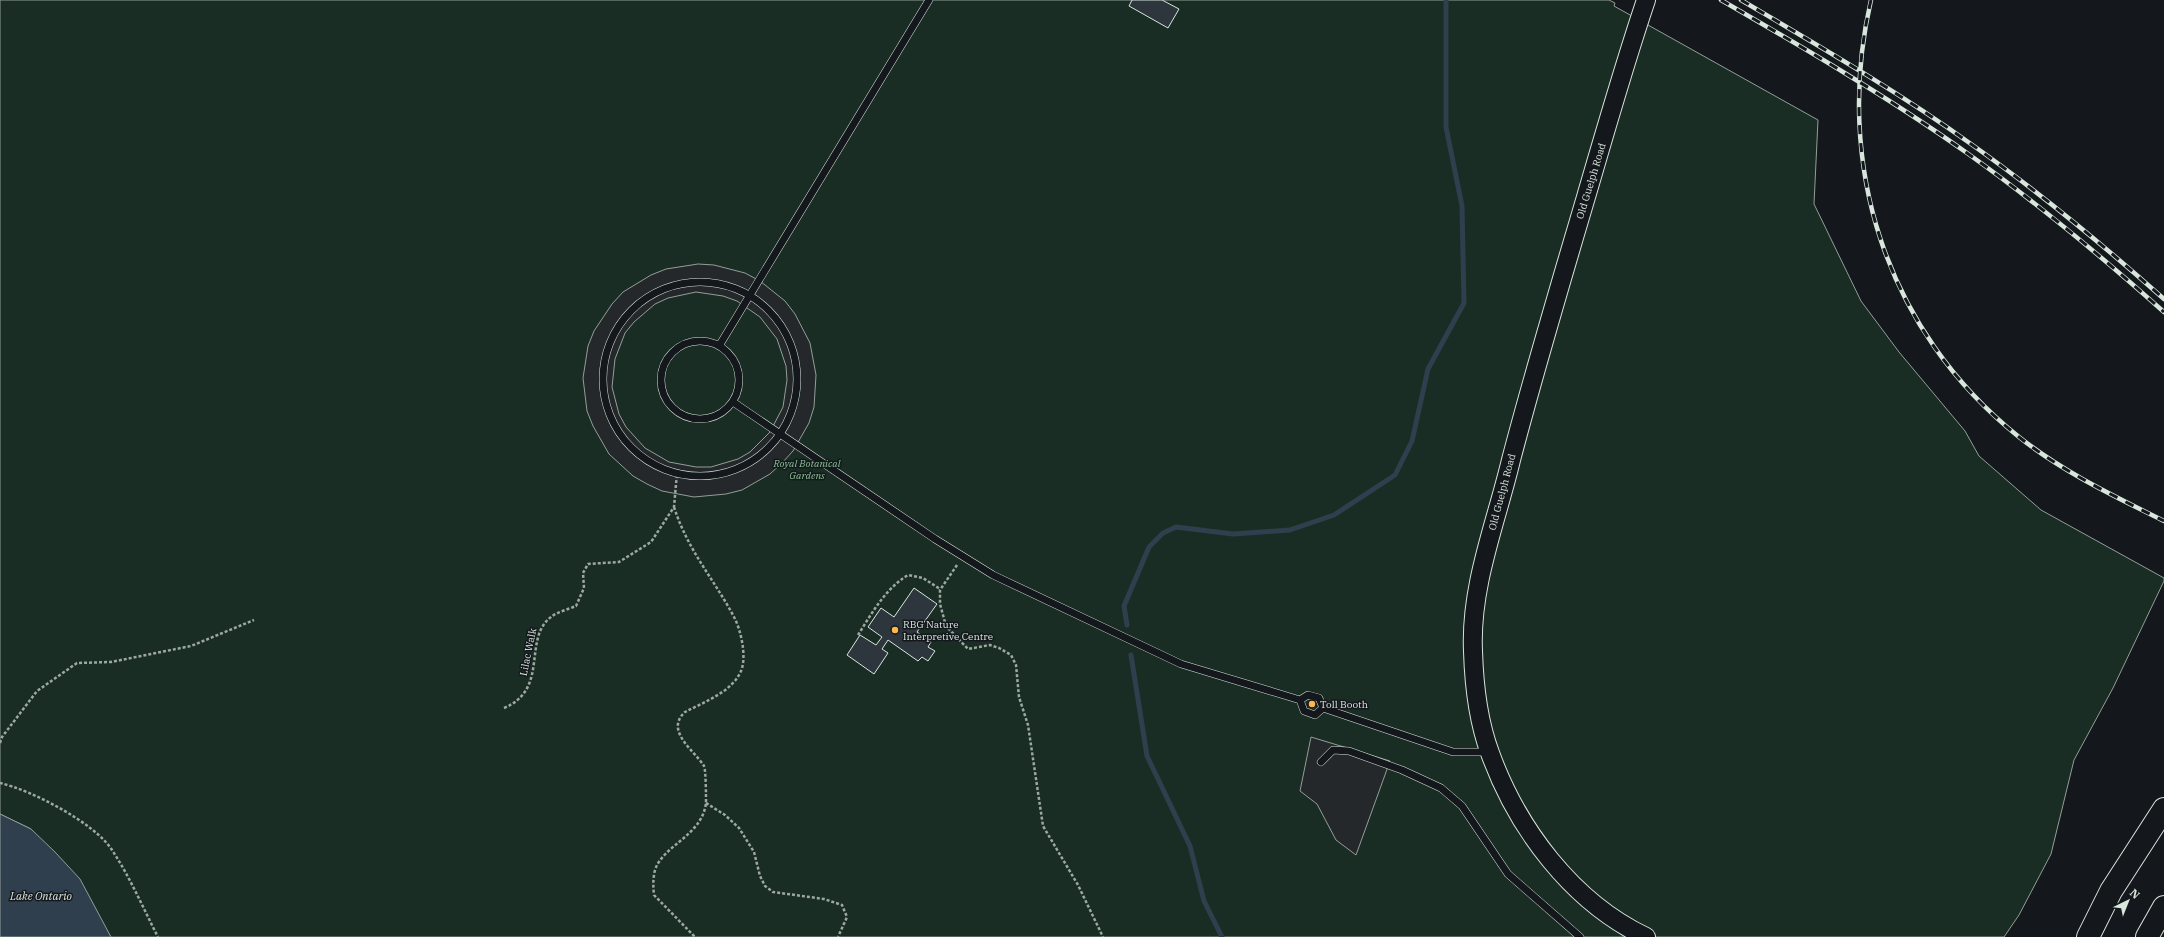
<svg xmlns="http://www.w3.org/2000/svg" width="2164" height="937" font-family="'IBM Plex Serif',serif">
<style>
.green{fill:#1a2d24;stroke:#939e99}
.parking{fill:#24282b;stroke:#939e99;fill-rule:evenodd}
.water{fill:#2f3f4d;stroke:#939e99}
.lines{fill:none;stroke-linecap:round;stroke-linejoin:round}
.stream{stroke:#2f3f4d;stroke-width:5}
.building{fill:#2c363c;stroke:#d8e6dc}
.service-casing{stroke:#d8e6dc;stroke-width:8}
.tertiary-casing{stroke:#d8e6dc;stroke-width:20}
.motorway-casing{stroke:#d8e6dc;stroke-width:24}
.path{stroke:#9da8a2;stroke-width:2.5;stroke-dasharray:3 2;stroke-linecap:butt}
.service{stroke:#14181c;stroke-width:7}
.tertiary{stroke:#14181c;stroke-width:18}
.motorway{stroke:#14181c;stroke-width:22}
.rail-casing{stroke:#d8e6dc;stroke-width:4.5}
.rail{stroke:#14181c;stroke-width:3;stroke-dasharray:9;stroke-linecap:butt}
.poi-dot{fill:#ffb74d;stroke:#14181c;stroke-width:1.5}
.labels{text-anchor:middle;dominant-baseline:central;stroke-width:3;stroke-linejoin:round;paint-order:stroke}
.street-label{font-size:10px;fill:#d8e6dc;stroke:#14181c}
.park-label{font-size:10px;font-style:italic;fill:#8ac095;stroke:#14181c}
.poi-label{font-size:10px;fill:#d8e6dc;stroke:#14181c;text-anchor:start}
.water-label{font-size:11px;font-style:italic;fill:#d8e6dc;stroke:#14181c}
</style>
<rect width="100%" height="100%" fill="#14181c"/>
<path class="green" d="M0,0H1609L1615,3L1614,6L1818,120L1814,204L1861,301L1899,352L1965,431L1979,456L2041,510L2164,578V581L2113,688L2074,760L2051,854L2019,915L2004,937H111L31,829L0,814Z"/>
<path class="parking" d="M698,264L714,265L745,273L760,281L785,301L795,314L810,343L816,375L814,407L809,423L793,451L782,463L770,474L742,490L726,494L694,497L662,491L647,484L633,476L609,454L593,426L587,411L583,378L588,346L594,331L612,304L623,292L651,275L666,269ZM696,292L723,296L737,301L760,317L777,339L786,366L787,380L783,407L770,432L750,452L738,459L711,467H696L669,462L645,448L626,427L619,414L612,387L615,359L625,333L634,322L655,304L668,298Z
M1311,737L1390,761L1356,855L1336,840L1317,804L1300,791Z"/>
<path class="water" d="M0,814L31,829L55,852L80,879L111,937H0Z"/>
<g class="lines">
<path class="stream" d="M1127,625L1124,606L1149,547L1163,533L1176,527L1233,534L1290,530L1334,515L1395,475L1412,441L1428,369L1464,303L1462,206L1446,127V0
M1131,655L1147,756L1190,846L1204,901L1222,937"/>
</g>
<path class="building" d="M1132,0H1162L1179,9L1168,28L1129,6Z
M914,588L937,604L917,632L931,642L928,647L935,651L928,661L922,657L918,661L888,640L882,649L888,653L874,674L847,655L860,635L876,645L882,637L868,627L881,608L894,617Z
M1310,701L1316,702L1314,708L1309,706Z"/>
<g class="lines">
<g class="service-casing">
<path id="service" d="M603 379a97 97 0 1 1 194 0a97 97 0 1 1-194 0Z
M661 380a39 39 0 1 1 78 0a39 39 0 1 1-78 0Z
M719,346L929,0
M733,402L935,539L993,575L1181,664L1300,700L1308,695L1319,698L1323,708L1453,752H1489
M1300,700L1304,711L1315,715L1323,708
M1321,762L1333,750L1349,751L1402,770L1441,788L1462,806L1508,874L1580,937"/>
</g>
<g class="tertiary-casing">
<path id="tertiary" d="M1646,0C1624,65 1605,132 1586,197C1560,285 1534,372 1511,460C1496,523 1470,586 1473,651C1474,685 1478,721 1490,753C1517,828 1572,902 1646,937"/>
</g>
<g class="motorway-casing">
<path id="motorway" d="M2088,937L2111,891L2164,809
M2147,937L2164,907"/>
</g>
<path class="path" d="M674,507C688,551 714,579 734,617C741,630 747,657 741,671C732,692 704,702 685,712C664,731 695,751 704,766C706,771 706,796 706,803C702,836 663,845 655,870C653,878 653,886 654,895L695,937
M957,565L940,590V604L946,626L968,649L990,645L999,648L1011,655L1016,665L1019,697L1028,725L1043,826L1078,885L1103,937
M858,635C872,613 885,589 908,575L923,578L940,589
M504,708C550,689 522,639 551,617C557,612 569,609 576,606L584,588L583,573L588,564L619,562L651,542L674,507L677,473
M0,743L2,737L37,691L77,663L111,662L191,646L254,620
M0,783C31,790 95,823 112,850C130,877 143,908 158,937
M706,803L725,815L739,828L754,852L760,876L765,886L773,892L824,899L842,905L847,917L838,937"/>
<use href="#service" class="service"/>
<use href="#tertiary" class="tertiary"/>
<use href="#motorway" class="motorway"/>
<g class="rail-casing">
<path id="rail" d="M1721,0C1804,48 1888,97 1967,153C2036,202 2101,256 2164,312
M1741,0C1819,46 1897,91 1971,144C2039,192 2102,244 2164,299
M1871,0C1833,164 1886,331 2019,437C2063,472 2114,496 2164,521"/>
</g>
<use href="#rail" class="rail"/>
</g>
<g class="poi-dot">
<circle cx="895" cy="630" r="4"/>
<circle cx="1312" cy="704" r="4"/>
</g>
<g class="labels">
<g class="street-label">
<text transform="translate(1591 181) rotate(-73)">Old Guelph Road</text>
<text transform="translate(1502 492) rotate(-75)">Old Guelph Road</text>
<text transform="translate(528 652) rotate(-78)">Lilac Walk</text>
</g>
<g class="park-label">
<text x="807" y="463">Royal Botanical<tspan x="807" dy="12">Gardens</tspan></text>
</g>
<g class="poi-label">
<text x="903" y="624">RBG Nature<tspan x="903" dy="12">Interpretive Centre</tspan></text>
<text x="1320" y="704">Toll Booth</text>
</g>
<g class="water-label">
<text x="41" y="896">Lake Ontario</text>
</g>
</g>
<g transform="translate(2128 901) rotate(43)" stroke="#14181c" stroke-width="3" paint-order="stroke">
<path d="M0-3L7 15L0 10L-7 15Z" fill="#d8e6dc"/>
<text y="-6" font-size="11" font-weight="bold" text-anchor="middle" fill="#d8e6dc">N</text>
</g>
</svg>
